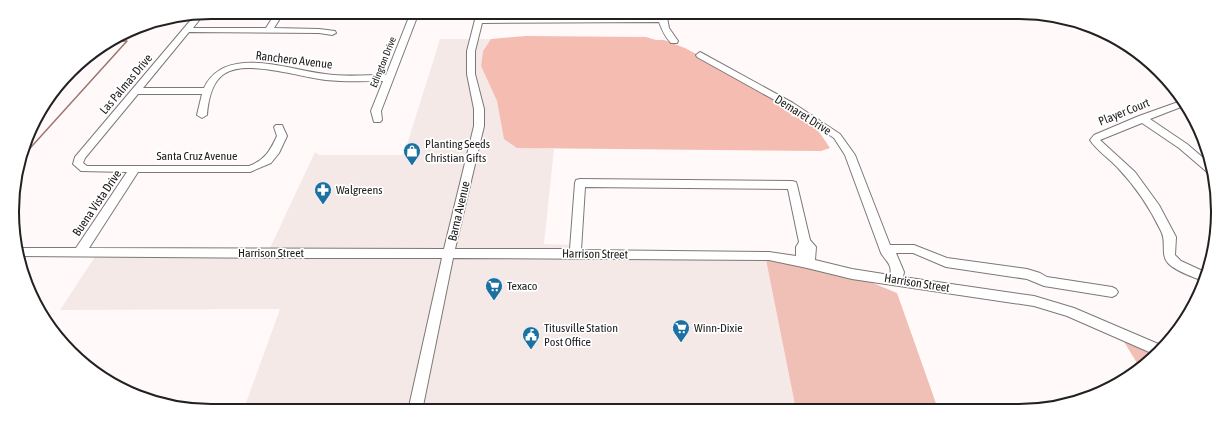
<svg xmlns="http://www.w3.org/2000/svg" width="1230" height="423" font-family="'Asap Condensed',sans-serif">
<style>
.built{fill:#f4e9e7}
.green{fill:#f0bfb6}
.forest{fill:#f5bcb2}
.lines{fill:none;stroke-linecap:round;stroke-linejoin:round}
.stream{stroke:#9c756e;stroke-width:1.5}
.minor-casing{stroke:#7d7877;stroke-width:2}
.minor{fill:#fff;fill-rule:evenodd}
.labels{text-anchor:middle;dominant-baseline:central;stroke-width:3.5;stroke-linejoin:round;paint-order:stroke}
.far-street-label{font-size:10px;fill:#222020;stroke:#fff}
.street-label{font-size:12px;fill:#222020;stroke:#fff}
.poi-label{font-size:12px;fill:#222020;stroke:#fff;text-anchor:start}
.rim{fill:none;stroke:#222020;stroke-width:2}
</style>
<rect width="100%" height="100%" fill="#fffaf9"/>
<path class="built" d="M440,39H471L476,110V126L446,249L269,250L315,152L319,155H401L404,154Z
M477,39H491L483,51L481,66L497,101L505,139L539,148L554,149L544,244L572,245L571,250L454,249L482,126L474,73V51Z
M96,255L444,256L410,411H243L280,309L60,310Z
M452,256L766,260L796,410L420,411Z"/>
<path class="green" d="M766,260L863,279L897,293L938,409L796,410Z
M1123,340L1155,356L1150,361L1140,368Z"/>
<path class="forest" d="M526,36L646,37L656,40H664L685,48L795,107L791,116C813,120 818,130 830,148L821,151L517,148L504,139L497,101L481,66L483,51L491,39Z"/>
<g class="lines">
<path class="stream" d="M23,156L127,41H113"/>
<g class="minor-casing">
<path id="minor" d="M276,12H284L274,28L319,29L335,31L336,33L332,35L319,33L189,32L143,88H204C225,44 288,70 325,74C345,77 365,75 386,75L411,12H419L381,111L382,120L380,122H374L371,111L383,81C364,81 345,82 326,80C300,77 246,59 224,74C212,82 208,101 207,115L202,118L197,115L202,94H138L85,158L83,163L87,166H249C265,160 270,151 277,136L274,127L276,125H282L287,136L279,153L271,163L250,172H138L89,248L444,249L474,126V109L467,74V51L477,12H485L483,19L659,18L658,12H666L669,28L678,41L677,43H671C665,37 662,30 659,22L482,23L475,51V74L484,109V126L455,249H570L575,183L576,180L580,179L792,181L796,182L797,185L810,240L816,247L815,260L852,269L890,275C893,265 885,260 881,253L845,155L834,138L787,107L697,57L696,55L700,52L793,103L840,134L855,155L890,245H914L947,258L1027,269L1040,273L1047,277L1112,287L1116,289L1118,292L1116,295L1112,297L1044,286L1027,279L946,267L913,253H896L904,272L903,277L1034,296L1074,308L1163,346L1156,355L1067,316L1034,306L852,279L807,268L769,260L453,258L422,411H408L442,258H280L18,256V248H76L127,172L81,171L73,164L75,157L195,15L204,14L193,28H266ZM585,187L788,189L799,242L796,247V256L769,252L581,250Z
M866,12H875L880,16L876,18Z
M1181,101L1186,105L1150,119L1187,144L1208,162L1212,173L1207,172L1179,148L1142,123L1100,140L1135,172L1159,205L1176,237L1175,255L1181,261L1207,273L1204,281C1195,278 1174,270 1168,263C1160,254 1167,242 1161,231C1150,208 1136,187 1118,168C1109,158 1097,151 1090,140L1094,135L1139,116Z"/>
</g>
<use href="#minor" class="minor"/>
</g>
<defs>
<g id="shop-pin" transform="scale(0.9)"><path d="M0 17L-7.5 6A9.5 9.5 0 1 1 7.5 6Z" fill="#1d71a1" stroke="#fff"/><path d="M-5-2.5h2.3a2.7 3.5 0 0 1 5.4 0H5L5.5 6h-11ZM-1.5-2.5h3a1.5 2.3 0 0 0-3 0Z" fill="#fff"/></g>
<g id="pharmacy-pin" transform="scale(0.9)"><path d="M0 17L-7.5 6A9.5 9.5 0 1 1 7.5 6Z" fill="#1d71a1" stroke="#fff"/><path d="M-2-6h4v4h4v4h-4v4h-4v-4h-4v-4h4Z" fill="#fff"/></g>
<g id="supermarket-pin" transform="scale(0.9)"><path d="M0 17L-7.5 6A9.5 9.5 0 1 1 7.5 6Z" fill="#1d71a1" stroke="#fff"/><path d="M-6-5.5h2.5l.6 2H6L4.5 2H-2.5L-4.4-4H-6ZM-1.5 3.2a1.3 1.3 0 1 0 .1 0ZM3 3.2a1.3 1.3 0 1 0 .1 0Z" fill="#fff"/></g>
<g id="civic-pin" transform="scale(0.9)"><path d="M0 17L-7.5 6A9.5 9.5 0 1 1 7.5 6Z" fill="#1d71a1" stroke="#fff"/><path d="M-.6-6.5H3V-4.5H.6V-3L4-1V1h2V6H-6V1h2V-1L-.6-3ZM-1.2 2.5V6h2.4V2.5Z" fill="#fff"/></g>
</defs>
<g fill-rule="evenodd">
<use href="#shop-pin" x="412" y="151"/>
<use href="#pharmacy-pin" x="323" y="190"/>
<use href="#supermarket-pin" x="494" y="286"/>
<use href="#supermarket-pin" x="681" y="328"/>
<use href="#civic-pin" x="531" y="335"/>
</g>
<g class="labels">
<g class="far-street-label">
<text transform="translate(383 62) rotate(-68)">Edington Drive</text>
</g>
<g class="street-label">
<text transform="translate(294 60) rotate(7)">Ranchero Avenue</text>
<text transform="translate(126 84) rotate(-50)">Las Palmas Drive</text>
<text transform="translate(1124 112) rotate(-22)">Player Court</text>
<text transform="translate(803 115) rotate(32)">Demaret Drive</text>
<text x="197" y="156">Santa Cruz Avenue</text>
<text transform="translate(97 203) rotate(-56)">Buena Vista Drive</text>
<text transform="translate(459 211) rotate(-77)">Barna Avenue</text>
<text x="271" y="253">Harrison Street</text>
<text transform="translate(595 254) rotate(1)">Harrison Street</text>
<text transform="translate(917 283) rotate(9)">Harrison Street</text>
</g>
<g class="poi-label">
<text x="425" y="144">Planting Seeds<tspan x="425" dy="14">Christian Gifts</tspan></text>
<text x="336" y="190">Walgreens</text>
<text x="507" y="286">Texaco</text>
<text x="544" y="328">Titusville Station<tspan x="544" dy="14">Post Office</tspan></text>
<text x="694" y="328">Winn-Dixie</text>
</g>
</g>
<path d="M0 0H1230V423H0ZM211 19H1019A192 192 0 0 1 1211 211V212A192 192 0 0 1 1019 404H211A192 192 0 0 1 19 212V211A192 192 0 0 1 211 19Z" fill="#fff" fill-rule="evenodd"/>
<path class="rim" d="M211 19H1019A192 192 0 0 1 1211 211V212A192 192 0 0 1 1019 404H211A192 192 0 0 1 19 212V211A192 192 0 0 1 211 19Z"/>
</svg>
